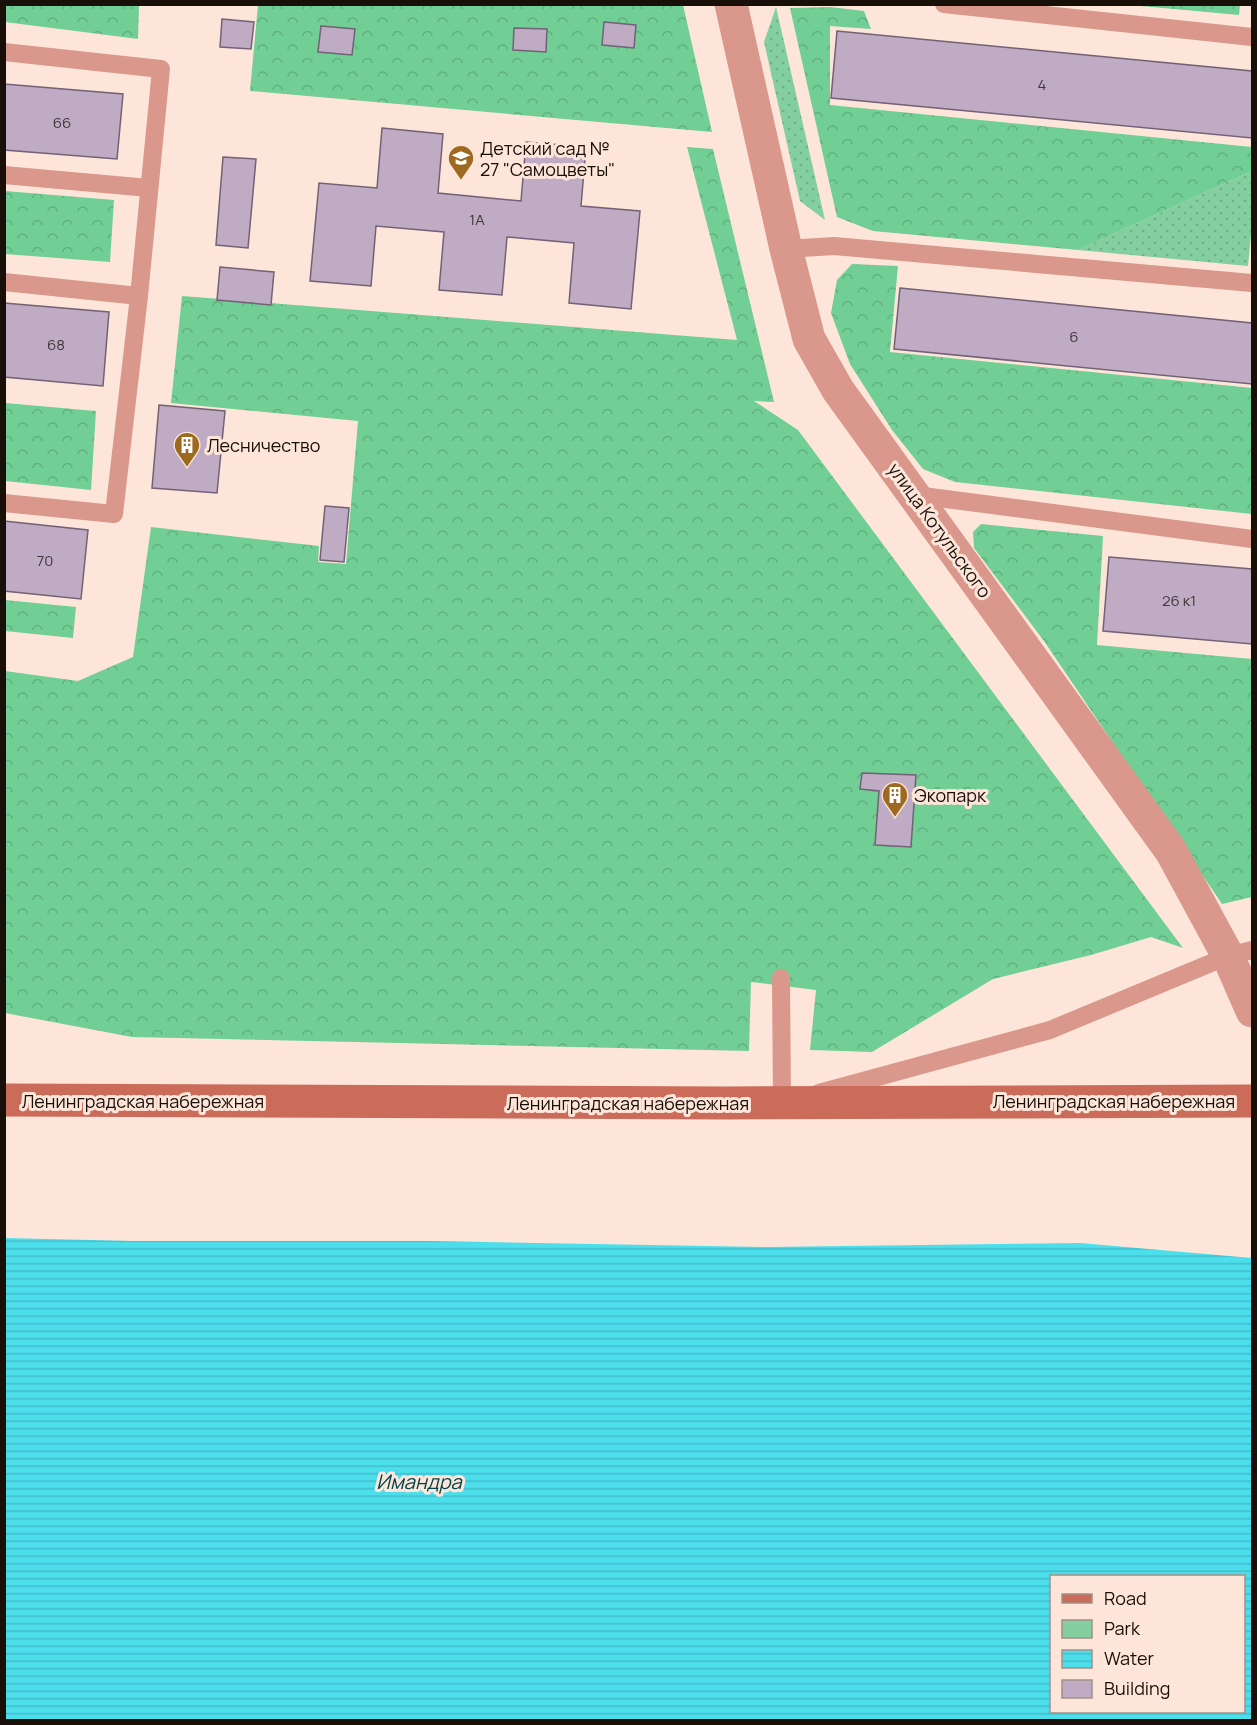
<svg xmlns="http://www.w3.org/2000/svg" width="1257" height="1725" font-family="Manrope,sans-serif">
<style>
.green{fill:url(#green-dots)}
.forest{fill:url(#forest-crowns)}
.water{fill:url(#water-rules);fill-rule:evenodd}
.building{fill:#bfabc3;stroke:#736176;stroke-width:1.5}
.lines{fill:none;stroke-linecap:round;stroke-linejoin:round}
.lane{stroke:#d9988b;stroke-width:18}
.street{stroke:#d9988b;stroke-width:33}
.secondary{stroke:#cb6c5b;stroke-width:33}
.labels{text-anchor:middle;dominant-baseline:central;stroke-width:6;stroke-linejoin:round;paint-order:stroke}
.number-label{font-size:15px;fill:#423638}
.poi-label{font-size:18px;fill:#180f09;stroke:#fde6d9;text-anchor:start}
.street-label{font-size:18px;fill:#180f09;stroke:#fde6d9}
.water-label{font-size:20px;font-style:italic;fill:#004349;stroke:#fde6d9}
</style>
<defs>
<pattern id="green-dots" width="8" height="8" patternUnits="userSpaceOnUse" patternTransform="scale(1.5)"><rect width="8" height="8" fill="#83cf9f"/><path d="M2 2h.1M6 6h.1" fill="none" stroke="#70b188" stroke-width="1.8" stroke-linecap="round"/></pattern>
<pattern id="forest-crowns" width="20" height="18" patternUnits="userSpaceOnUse" patternTransform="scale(1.5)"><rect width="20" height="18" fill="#71ce95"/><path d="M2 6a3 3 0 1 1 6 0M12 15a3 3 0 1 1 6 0" fill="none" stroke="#61b07f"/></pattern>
<pattern id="water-rules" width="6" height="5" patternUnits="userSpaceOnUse" patternTransform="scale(1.5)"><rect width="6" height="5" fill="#4ddeec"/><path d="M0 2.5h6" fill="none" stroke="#42bdc9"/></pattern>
</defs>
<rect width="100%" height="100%" fill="#fde6d9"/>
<path class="green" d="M776,7L825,220L800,201L764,42Z
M1252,171V224L1248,266L1078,250Z"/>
<path class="forest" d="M5,4L139,5L138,39L5,22Z
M258,5H683L712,132L250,91Z
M1130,5H1240L1239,15Z
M830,7L864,11L871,29L830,26V105L1252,147V171L1078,250L873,231L837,217L790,8Z
M687,147L713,149L774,402L754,401L798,430L1183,948L1151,937L1091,955L993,979L872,1052L810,1050L816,990L751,982L749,1051L132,1037L5,1013V671L78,681L133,657L151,527L319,546L318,562L346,564L358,421L171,403L182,296L737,340Z
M5,191L114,200L110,262L5,254Z
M852,264L898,266L890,352L1252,388V514L955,482L923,469L892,430L850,364L831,313L837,280Z
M5,403L96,411L91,490L5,481Z
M981,524L1103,536L1097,645L1252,659V897L1222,904L1044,641L974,548L973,532Z
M5,600L76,607L73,638L5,631Z"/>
<path class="water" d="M5,1238L133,1241H430L767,1247L1080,1243L1252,1258V1720H5ZM1052,1576H1244V1712H1052Z"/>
<path class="building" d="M222,19L254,22L251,49L220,47Z
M604,22L636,25L634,48L602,45Z
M321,26L355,29L352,55L318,52Z
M514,28L547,29L546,52L513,50Z
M837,31L1252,71V138L831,98Z
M4,84L123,94L117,159L4,150Z
M382,128L443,134L438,193L521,201L526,142L586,147L581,206L640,211L631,309L569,303L574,243L507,237L502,295L439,290L444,232L376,226L371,286L310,281L319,183L377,188Z
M223,157L256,159L248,248L216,245Z
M220,267L274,272L271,305L217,300Z
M900,288L1252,323V384L894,349Z
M4,303L109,312L103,386L4,377Z
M159,405L225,411L217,493L152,488Z
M325,506L349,508L344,562L320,560Z
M4,521L88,530L81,599L4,591Z
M1109,557L1252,569V644L1103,631Z
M862,773L916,775L911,847L875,845L879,791L860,789Z"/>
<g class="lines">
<path class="lane" d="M944,4L1252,37
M4,52L161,69L139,296L114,514L4,503
M4,175L149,188
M786,249L834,246L1252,283
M4,282L139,296
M915,495L1252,539
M781,978L782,1102L790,1100
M819,1093L1050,1030L1228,956L1252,950"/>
<path class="street" d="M731,4L786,249L809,339L838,390L1171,851L1228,956L1252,1011"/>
<path class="secondary" d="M4,1100L724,1103L1252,1101"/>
</g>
<defs>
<g id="school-pin" transform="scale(1.35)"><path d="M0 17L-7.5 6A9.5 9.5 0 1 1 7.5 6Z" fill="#9d6920" stroke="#fde6d9"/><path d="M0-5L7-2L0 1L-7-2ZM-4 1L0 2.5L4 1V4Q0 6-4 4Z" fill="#fff"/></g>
<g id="building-pin" transform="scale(1.35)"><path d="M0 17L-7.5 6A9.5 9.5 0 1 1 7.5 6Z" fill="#9d6920" stroke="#fde6d9"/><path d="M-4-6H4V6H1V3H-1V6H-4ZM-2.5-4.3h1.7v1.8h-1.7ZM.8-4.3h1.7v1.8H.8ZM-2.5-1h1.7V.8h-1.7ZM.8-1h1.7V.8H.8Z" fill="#fff"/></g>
</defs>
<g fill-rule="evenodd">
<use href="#school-pin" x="461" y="158"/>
<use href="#building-pin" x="187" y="445"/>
<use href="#building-pin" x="895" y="795"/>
</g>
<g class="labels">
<g class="number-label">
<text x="1042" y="84">4</text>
<text x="62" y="122">66</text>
<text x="477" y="219">1А</text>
<text x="1074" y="336">6</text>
<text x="56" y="344">68</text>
<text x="45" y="560">70</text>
<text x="1179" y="600">26 к1</text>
</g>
<g class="poi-label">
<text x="480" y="148">Детский сад №<tspan x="480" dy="21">27 "Самоцветы"</tspan></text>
<text x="207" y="445">Лесничество</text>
<text x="914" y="795">Экопарк</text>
</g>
<g class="street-label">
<text transform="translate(940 530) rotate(54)">улица Котульского</text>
<text x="143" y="1101">Ленинградская набережная</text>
<text x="1114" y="1101">Ленинградская набережная</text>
<text x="628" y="1103">Ленинградская набережная</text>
</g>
<g class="water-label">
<text x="419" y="1481">Имандра</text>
</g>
</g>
<rect width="1257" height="1725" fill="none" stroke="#180f09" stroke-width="12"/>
<rect x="1050" y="1575" width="195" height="138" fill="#fde6d9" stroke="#a19086" stroke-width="1.5"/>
<rect x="1062" y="1594" width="30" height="9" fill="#cb6c5b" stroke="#a19086" stroke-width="1.5"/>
<text x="1104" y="1605" font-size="18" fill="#180f09">Road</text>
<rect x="1062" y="1620" width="30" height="18" fill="#83cf9f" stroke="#a19086" stroke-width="1.5"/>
<text x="1104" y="1635" font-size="18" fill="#180f09">Park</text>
<rect x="1062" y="1650" width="30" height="18" fill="url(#water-rules)" stroke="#a19086" stroke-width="1.5"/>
<text x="1104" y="1665" font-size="18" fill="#180f09">Water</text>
<rect x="1062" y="1680" width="30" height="18" fill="#bfabc3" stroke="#a19086" stroke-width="1.5"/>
<text x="1104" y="1695" font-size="18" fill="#180f09">Building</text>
</svg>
